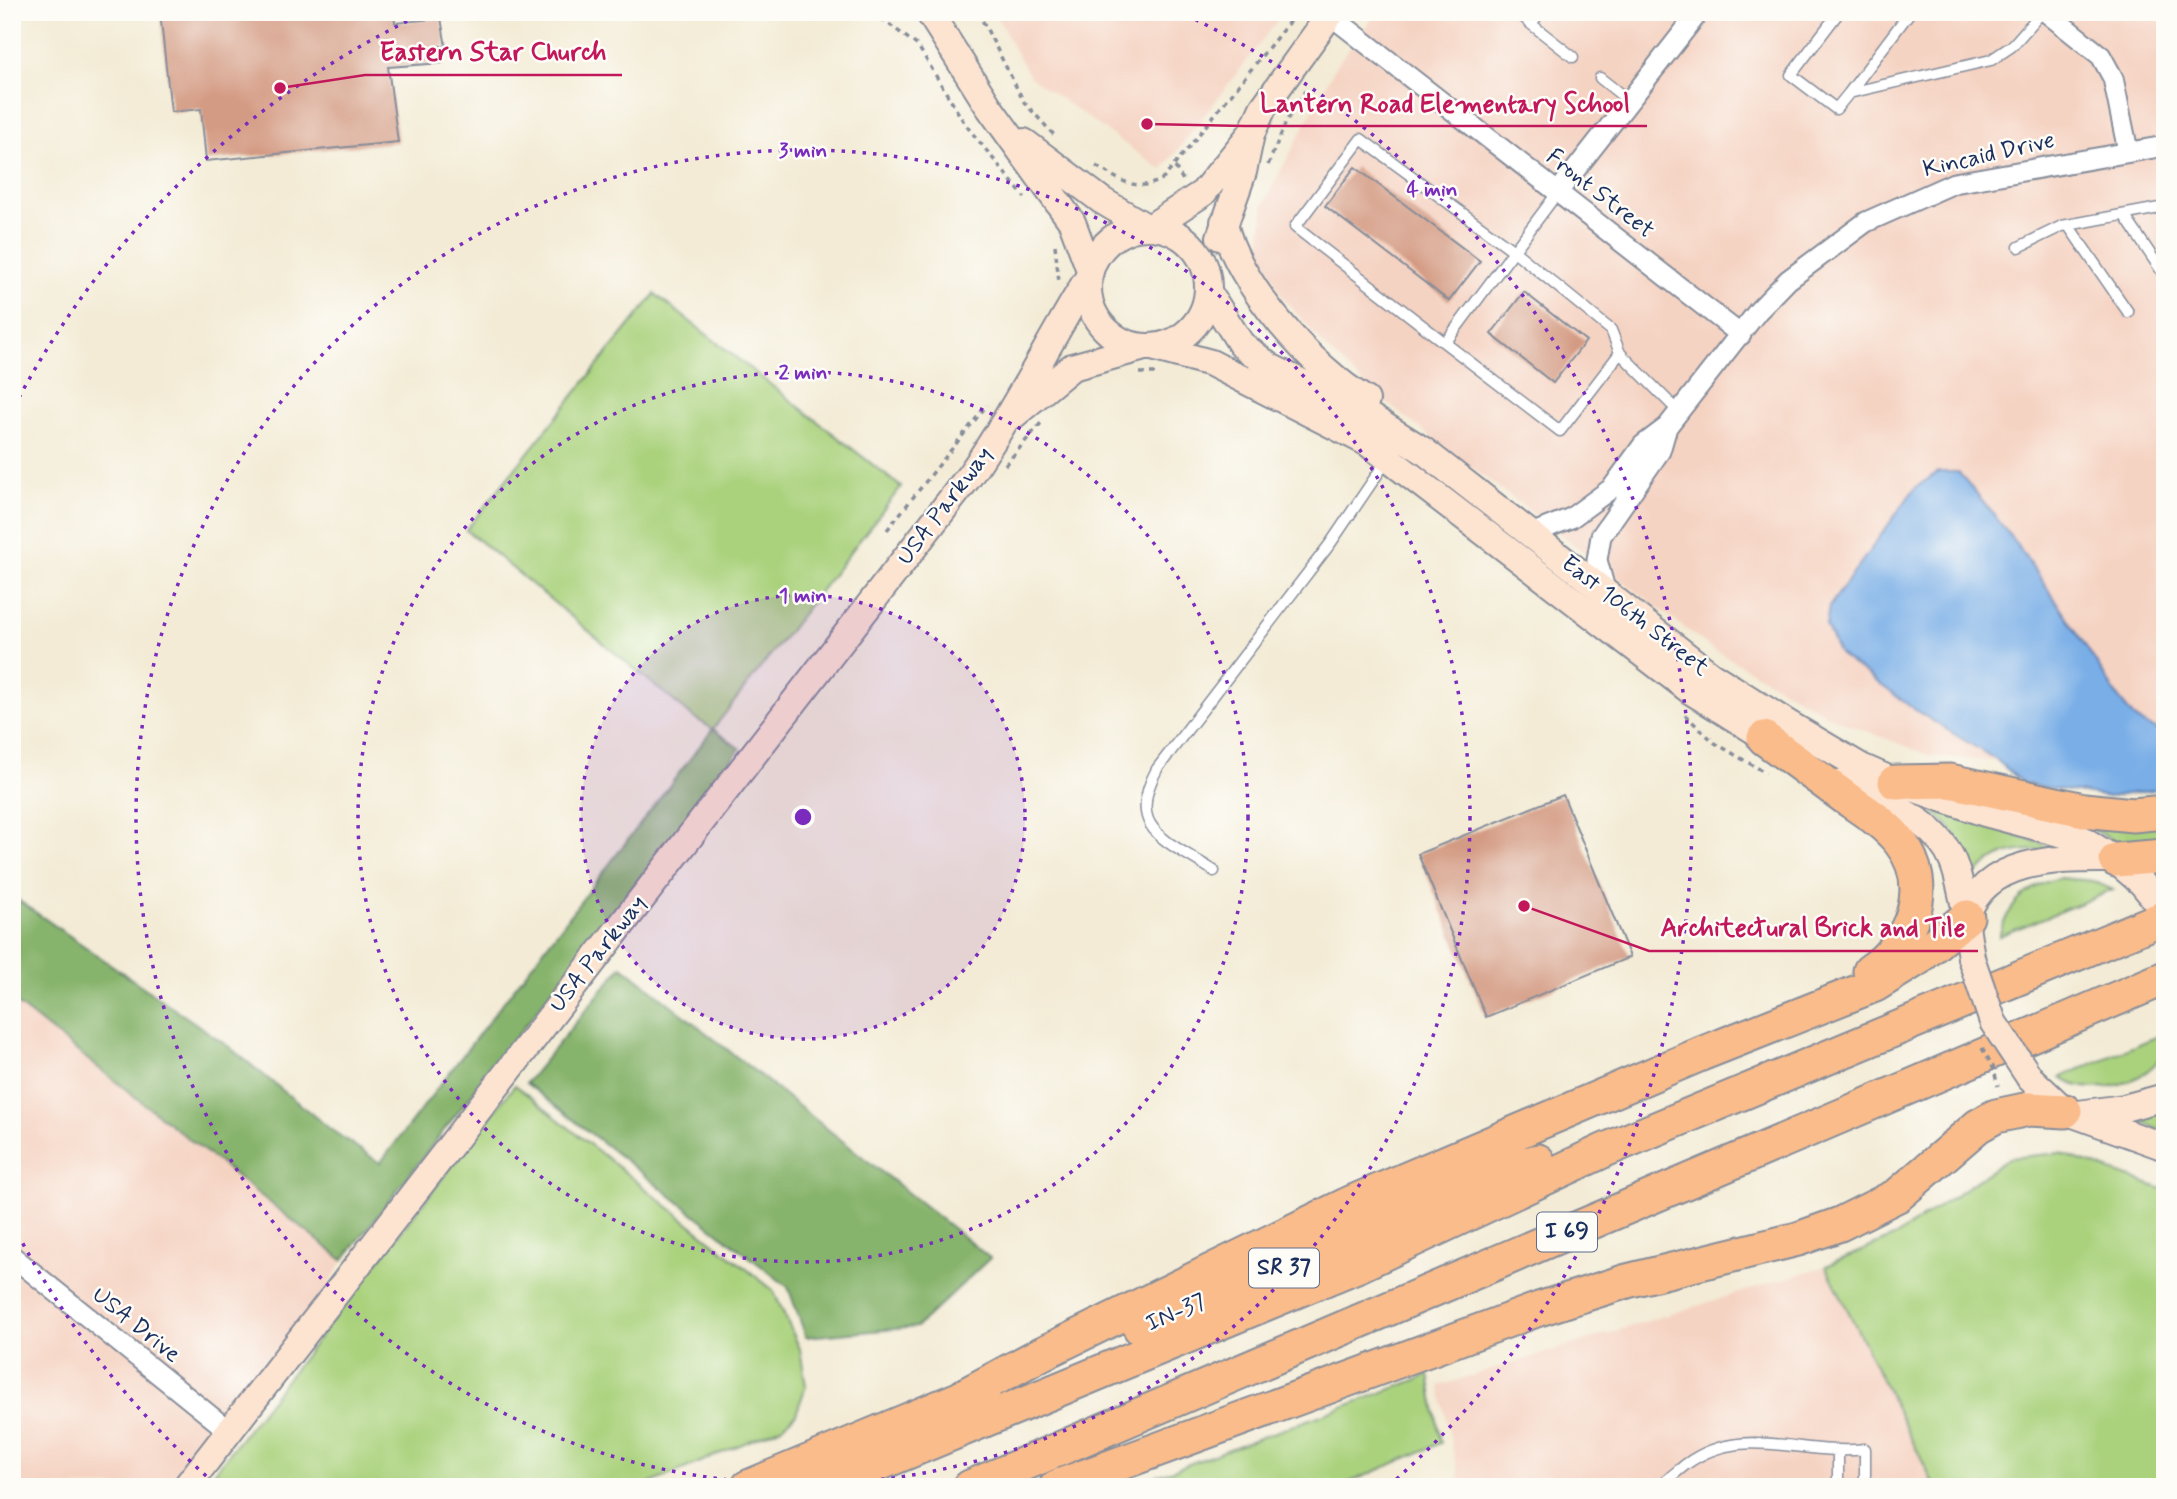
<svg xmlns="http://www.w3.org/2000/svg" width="2177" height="1499" font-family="Mynerve,sans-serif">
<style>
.built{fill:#f5d3c2}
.green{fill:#aad27d;stroke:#62806e;stroke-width:2}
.forest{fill:#87b46c;stroke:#517265;stroke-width:2}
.water{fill:#79aee7;stroke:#4a6ea2;stroke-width:2}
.building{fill:#d49b84}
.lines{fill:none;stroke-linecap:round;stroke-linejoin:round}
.lane-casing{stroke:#878d9a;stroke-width:13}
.street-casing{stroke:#878d9a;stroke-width:23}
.secondary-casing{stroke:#878d9a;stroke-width:30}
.highway-casing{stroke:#878d9a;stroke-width:37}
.path{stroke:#878d9a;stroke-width:3.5;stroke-dasharray:5 5;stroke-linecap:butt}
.lane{stroke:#fff;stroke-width:10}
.street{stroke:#fff;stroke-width:19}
.secondary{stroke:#fde4d1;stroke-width:26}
.highway{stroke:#fabc8b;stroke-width:33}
.secondary-bridge-casing{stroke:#878d9a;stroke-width:30;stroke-linecap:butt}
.path-bridge{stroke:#878d9a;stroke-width:3.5;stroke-dasharray:5 5;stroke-linecap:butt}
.secondary-bridge{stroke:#fde4d1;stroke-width:26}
.ring{fill:none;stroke:#7b2cbf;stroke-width:3.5;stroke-dasharray:3.5 7}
.labels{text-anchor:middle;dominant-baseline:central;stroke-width:5;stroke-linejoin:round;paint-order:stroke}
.shield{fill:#fdfcf7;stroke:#5f6c8c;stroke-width:2}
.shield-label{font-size:23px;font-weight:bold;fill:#1b2f5e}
.street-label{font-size:24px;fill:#1b2f5e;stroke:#fdfcf7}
.centre{fill:#7b2cbf;stroke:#fdfcf7;stroke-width:3.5}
.ring-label{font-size:21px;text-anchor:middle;font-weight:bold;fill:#7b2cbf;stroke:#fdfcf7;stroke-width:5;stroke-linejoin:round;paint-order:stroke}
.leader{fill:none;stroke:#c2185b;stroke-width:2.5}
.callout-dot{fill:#c2185b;stroke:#fdfcf7;stroke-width:2.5}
.callout-label{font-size:26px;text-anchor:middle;font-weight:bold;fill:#c2185b;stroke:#fdfcf7;stroke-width:5;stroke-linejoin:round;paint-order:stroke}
</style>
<rect width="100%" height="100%" fill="#fdfcf7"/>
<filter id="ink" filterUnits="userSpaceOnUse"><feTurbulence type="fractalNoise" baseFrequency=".0143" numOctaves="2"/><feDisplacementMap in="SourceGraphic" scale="14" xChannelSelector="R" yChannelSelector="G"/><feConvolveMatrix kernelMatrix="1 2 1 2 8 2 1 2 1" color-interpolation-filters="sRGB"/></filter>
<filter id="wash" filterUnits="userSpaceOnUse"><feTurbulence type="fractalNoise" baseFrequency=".00686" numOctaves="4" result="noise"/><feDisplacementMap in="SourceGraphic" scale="28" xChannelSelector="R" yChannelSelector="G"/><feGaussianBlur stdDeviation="1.57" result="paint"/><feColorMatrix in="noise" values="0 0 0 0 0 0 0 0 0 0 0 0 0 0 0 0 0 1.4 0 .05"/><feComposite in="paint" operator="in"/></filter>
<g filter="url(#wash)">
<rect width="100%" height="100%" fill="#f3ebd5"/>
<path class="built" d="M994,12H1284L1162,170L1030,77Z
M1377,12H2165V759L2120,772L1931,756L1833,718L1711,648L1376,395L1328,350L1280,294L1260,247L1264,203L1337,64Z
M12,1000L343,1260L328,1286L173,1487H12Z
M1826,1266L1935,1487H1461L1439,1386Z"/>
<path class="green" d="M655,294L901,487L713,729L693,717L466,530Z
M1924,804L2054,848L2050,851C2018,848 1994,852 1973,877C1961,845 1957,825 1923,807Z
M2165,824V842L2120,844L2088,827Z
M2060,878L2093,881L2113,890L1999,936C2008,905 2028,885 2060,878Z
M2165,1033C2165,1038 2166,1045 2164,1050C2151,1084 2088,1100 2061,1077Z
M515,1085L773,1290L800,1349L806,1386L796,1414L782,1427L642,1487H203Z
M2165,1110V1131L2134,1119L2135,1118Z
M2060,1153L2165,1190V1487H1935L1826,1266L1896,1236L2009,1158Z
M1429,1375L1441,1443L1339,1487H1127Z"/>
<path class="forest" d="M713,729L740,749L343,1260L12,1000V896L228,1046L330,1129L380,1163Z
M622,966L990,1258L917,1327L806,1337L788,1287L526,1083Z"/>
<path class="water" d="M1938,472H1958C2019,540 2071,622 2119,699L2136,720L2165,734V788L2109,797L2024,784L1998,761L1915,710L1839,654L1826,626L1829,607L1915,488Z"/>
<g id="blocks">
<path class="building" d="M160,12H394L395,23L441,18L446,47L440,46L442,63L388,67L398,142L206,161L201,109L171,112Z
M1355,167L1480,261L1449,301L1325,206Z
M1524,292L1586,341L1553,383L1491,334Z
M1563,795L1630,957L1486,1017L1418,854Z"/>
</g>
</g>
<g filter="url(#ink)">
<use href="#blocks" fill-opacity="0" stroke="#878d9a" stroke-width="2"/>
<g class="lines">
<g class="lane-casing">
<path id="lane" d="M1518,12L1531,24L1540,12
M1839,12L1791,75L1836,109L1849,93
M1910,12L1849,93L1991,60L2012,46L2042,12
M1531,24L1573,57
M1600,78L1629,101
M1558,192L1445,343L1295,227L1361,139L1514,251L1611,330L1620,353L1679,412
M2124,215L2165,276
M2068,225L2128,312
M2019,247L2062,226L2165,207
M1445,343L1560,431L1620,353
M1214,871C1167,840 1124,830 1157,769L1330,544L1387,460
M1661,1487C1667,1478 1677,1472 1685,1465C1742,1422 1802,1457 1865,1449V1487
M1838,1487V1452"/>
</g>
<g class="street-casing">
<path id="street" d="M2046,12L2101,56L2113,78L2128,151
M1330,15L1741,335
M1558,192L1699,12
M1531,534L1571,518L1612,488L1643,445L1667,427L1758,311L1788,280L1866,222L1954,183L2165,146
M1606,593L1597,560L1601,536L1660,451L1667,427
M12,1256L229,1431"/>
</g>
<g class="secondary-casing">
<path id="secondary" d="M929,12L989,107L1072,222L1090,270
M1024,142L1101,200L1146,227
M1224,222C1235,282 1314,370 1366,400
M1088 287a60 60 0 1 1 120 0a60 60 0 1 1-120 0Z
M1151,227L1203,193L1250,135
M1220,237L1243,172L1251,134L1263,108L1332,12
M1208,292L1241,344L1270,367L1367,415L1424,451L1711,675L1790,725L1861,767L1895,782L1985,813L2082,839L2114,859
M1152,347L1211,363L1368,443L1691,691L1781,747
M1014,415L1072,367L1141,348
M1845,782C1884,804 1935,818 1953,862C1960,879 1962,898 1967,915
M1971,958C1970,946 1964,927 1967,915C1987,855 2064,859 2114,859L2141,882L2165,911
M2030,1078L2065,1111L2165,1147
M2078,1114L2124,1108L2165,1097
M186,1487L970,475C1014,412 1048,343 1088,278"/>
</g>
<g class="highway-casing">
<path id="highway" d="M1764,738C1791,758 1819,778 1846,798C1865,811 1886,824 1900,842C1935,887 1911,943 1870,971
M1895,782L1950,781L2084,810L2133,815L2165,812
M2116,860L2165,856
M1140,1328L1520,1165L1538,1161
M965,1395L1039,1355L1348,1204L1701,1054L1875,985L1917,959L1967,917
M748,1487L985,1388
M823,1487L1359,1265L1605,1150L2165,917
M970,1487L2165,978
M1056,1487L1539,1309L1627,1281L1798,1239L1840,1224L1898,1195L1978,1126L1996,1116L2029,1109L2065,1111"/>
</g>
<path class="path" d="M873,12L918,46L965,124L1025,198
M978,12L1024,102L1054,135
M1268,165L1287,120L1305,91
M1096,166C1119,180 1139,194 1164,178L1297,12
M1175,167L1183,180
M1055,245L1059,282
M1140,373H1157
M1005,465L1041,423
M887,530L987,405
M1685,715L1715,743L1766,773"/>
<use href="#lane" class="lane"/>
<use href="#street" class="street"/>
<use href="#secondary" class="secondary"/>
<use href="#highway" class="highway"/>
<g class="secondary-bridge-casing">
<path id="secondary-bridge" d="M1971,958L1993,1022L2030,1078"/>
</g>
<path class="path-bridge" d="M1982,1048L1993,1067L1998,1086"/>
<use href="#secondary-bridge" class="secondary-bridge"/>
</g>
</g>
<circle cx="803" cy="817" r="222" fill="#7b2cbf" fill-opacity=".12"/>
<g class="ring">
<circle cx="803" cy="817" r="222"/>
<circle cx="803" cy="817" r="445"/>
<circle cx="803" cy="817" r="667"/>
<path d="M214 1483A889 889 0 0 1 14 1227M14 407A889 889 0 0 1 420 15M1186 15A889 889 0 0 1 1392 1483"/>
</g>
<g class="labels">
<g class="shield">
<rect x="1537" y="1212.5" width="60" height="39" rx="5"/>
<rect x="1249" y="1248.5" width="70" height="39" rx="5"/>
</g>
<g class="shield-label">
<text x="1567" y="1232">I 69</text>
<text x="1284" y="1268">SR 37</text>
</g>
<g class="street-label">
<text transform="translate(1989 155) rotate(-13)">Kincaid Drive</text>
<text transform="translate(1600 194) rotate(38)">Front Street</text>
<text transform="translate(945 506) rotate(-53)">USA Parkway</text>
<text transform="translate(1635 616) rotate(38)">East 106th Street</text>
<text transform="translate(598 954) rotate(-52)">USA Parkway</text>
<text transform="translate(1176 1313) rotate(-23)">IN-37</text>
<text transform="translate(136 1325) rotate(39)">USA Drive</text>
</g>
</g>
<circle cx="803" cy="817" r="10" class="centre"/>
<g class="ring-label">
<text x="803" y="157">3 min</text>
<text x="1432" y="196">4 min</text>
<text x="803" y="379">2 min</text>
<text x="803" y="602">1 min</text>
</g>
<path class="leader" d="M280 88L365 75H622M1147 124L1244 126H1647M1524 906L1649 951H1978"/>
<g class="callout-dot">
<circle cx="280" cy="88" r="7"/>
<circle cx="1147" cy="124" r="7"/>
<circle cx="1524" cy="906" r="7"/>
</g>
<g class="callout-label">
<text x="493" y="60">Eastern Star Church</text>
<text x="1445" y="112">Lantern Road Elementary School</text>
<text x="1813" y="936">Architectural Brick and Tile</text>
</g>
<rect width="2177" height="1499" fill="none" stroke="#fdfcf7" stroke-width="42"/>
</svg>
